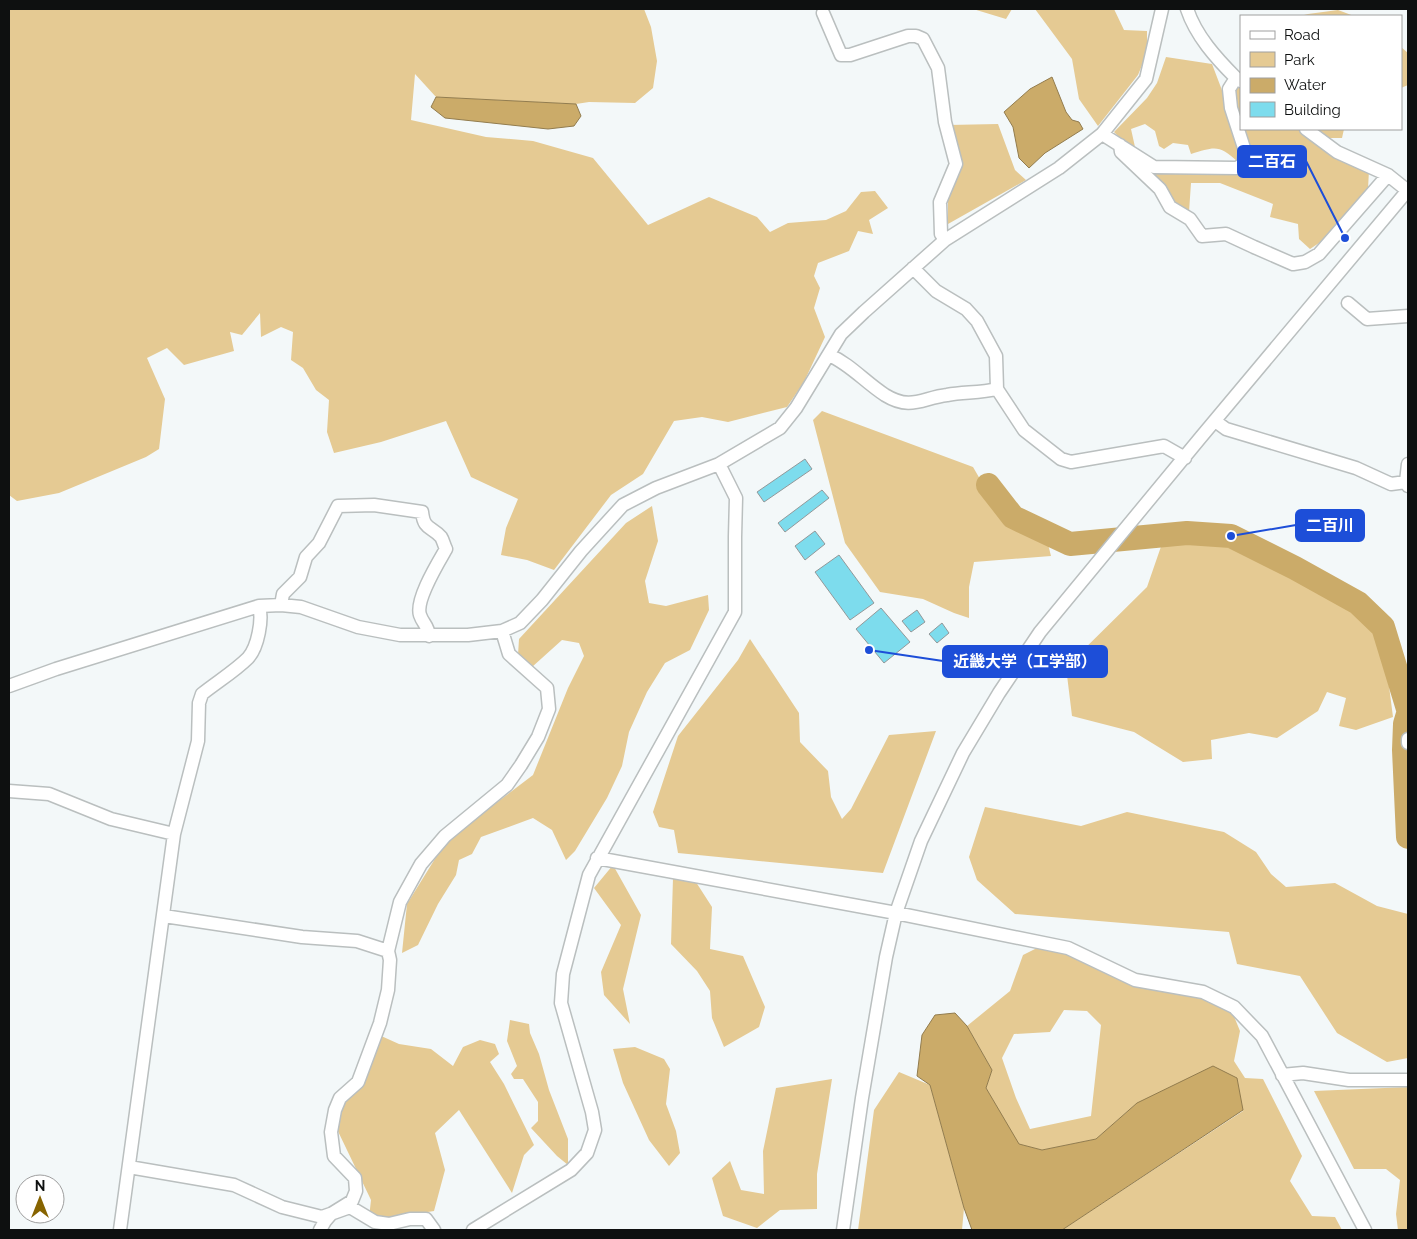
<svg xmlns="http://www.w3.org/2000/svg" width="1417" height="1239" font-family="Raleway,'Noto Sans JP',sans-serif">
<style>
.green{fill:#e5ca93;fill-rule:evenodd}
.water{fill:#cbab69;stroke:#927c4e}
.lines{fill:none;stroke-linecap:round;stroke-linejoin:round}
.river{stroke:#cbab69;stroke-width:24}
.building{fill:#7ddced;stroke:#939899}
.minor-casing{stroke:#babfbf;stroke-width:15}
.minor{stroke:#fff;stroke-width:12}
.leader{fill:none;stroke:#1d4ed8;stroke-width:2}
.callout-dot{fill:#1d4ed8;stroke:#fff;stroke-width:2}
.callout{fill:#1d4ed8;stroke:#1d4ed8;stroke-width:2}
.callout-label{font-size:16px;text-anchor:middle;font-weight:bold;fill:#fff}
</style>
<rect width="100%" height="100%" fill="#f3f8f9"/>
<path class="green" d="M9,9H644L651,27L657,61L653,88L635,103L589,102L576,104L436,97L415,74L411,120L486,137L533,141L593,158L648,225L709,197L757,217L770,232L788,223L826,220L846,211L861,192L875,191L888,208L869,220L873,234L858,231L849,251L818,263L814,276L820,288L814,308L825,337L804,382L787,407L728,422L702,417L674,421L643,474L611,495L554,570L527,560L501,555L506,528L518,499L471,477L446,421L381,442L334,453L327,432L329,400L316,390L303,368L291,360L293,332L281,327L261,337L260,313L242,335L230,332L234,351L184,365L167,348L147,358L165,399L159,449L146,457L59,493L17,501L9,495Z
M973,9H1012L1006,19Z
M1035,9H1114L1124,30L1147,31V53L1138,75L1098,126L1079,99L1072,59Z
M1338,10L1354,16H1300L1308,14Z
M1401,47L1408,53V85L1401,88Z
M1166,57L1212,64L1228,106L1242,152L1239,163C1219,144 1215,147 1191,154L1188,145L1173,143L1164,149L1159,146L1155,131L1145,124L1131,129L1135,147L1122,140L1114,132L1147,98L1157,83Z
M1241,84V129H1300L1369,170L1368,189L1328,237L1310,249L1299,239L1298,224L1270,217L1273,204L1220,183H1191L1189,212L1172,204L1144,164L1155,171L1246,173L1247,151L1234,109V87Z
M998,124L1015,170L1026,180L948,224V125Z
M1312,129H1344L1342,138H1324Z
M822,411L973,467L984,486L1011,521L1048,544L1051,556L974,562L969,587V618L954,613L923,599L880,592L845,543L813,420Z
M652,506L658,541L645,581L649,603L666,606L708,595L709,610L690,650L665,663L647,692L629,732L622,766L607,798L575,851L566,860L552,830L533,818L481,837L472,854L459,860L456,875L438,904L418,945L402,953L407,904L446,841L533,775L568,688L584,656L579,643L562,640L532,667L518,655L519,639L626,523Z
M1165,535L1213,536L1281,558L1342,591L1382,632L1393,717L1356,730L1339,726L1346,698L1327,692L1318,711L1277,738L1249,733L1211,740L1212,759L1183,762L1134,732L1072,716L1066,667L1147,587Z
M750,639L799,713L800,742L828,771L831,797L842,819L851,809L889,735L936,731L883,873L678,853L674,830L659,827L653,812L678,736L738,660Z
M985,807L1081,826L1127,812L1224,832L1256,852L1271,874L1286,887L1335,883L1377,906L1408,914V1058L1387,1062L1337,1033L1300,976L1237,964L1229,932L1015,914L977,880L969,857Z
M613,865L641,915L623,989L630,1024L604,995L601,972L621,925L594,888Z
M673,878L694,879L712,907L710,949L743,956L765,1007L759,1027L724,1047L712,1018L710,991L697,971L671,944Z
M1037,948L1065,952L1201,995L1231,1009L1240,1031L1234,1061L1245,1078L1263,1079L1302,1156L1290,1181L1312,1216L1335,1217L1342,1230H1062L1243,1111L1137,1103L1096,1139L1042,1150L1018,1144L986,1088L992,1070L967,1026L1010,991L1023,955ZM1064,1010L1087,1011L1101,1025L1091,1116L1030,1129L1016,1098L1002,1058L1014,1034L1050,1032Z
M510,1020L529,1024L530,1033L539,1054L549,1090L568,1139V1165L557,1156L531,1128L538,1121V1102L523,1079H514L511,1074L517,1066L507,1041Z
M379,1035L399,1044L431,1049L453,1066L463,1047L480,1040L495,1044L499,1054L490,1062L504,1084L534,1145L524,1155L512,1193L459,1110L435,1133L445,1170L434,1211L390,1218H369L371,1200L334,1123Z
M635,1047L664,1059L670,1069L666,1104L676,1131L680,1153L669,1166L649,1140L623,1083L613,1049Z
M899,1072L930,1085L964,1208L962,1230H858L874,1110Z
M832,1079L817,1174V1209L780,1210L757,1228L723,1216L712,1178L730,1161L741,1190L764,1194L763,1151L776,1088Z
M1408,1087V1230H1398L1396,1214L1400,1180L1386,1169H1354L1314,1091Z"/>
<path class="water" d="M1052,77L1066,112L1072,120L1079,122L1083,129L1045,153L1029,168L1019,158L1013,127L1004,112L1030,89Z
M436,97L576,104L581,116L574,126L548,129L445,118L431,107Z
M955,1013L967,1026L992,1070L986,1088L1019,1144L1042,1150L1096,1139L1137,1103L1213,1066L1237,1078L1243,1110L1062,1230H972L964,1208L930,1085L917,1076L922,1035L935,1015Z"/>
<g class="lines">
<path class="river" d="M988,485L1013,517L1070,544L1187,533L1231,536L1295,568L1358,603L1383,627L1408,709
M1408,714L1405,724L1404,750L1408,837"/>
</g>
<path class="building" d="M805,459L812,469L764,502L757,492Z
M822,490L829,498L785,532L778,523Z
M815,531L825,544L805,560L795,546Z
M839,555L874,603L850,620L815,572Z
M881,608L910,642L884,663L856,629Z
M917,610L925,622L911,632L902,621Z
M942,623L949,633L937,643L929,634Z"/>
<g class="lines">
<g class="minor-casing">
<path id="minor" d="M1187,9C1196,36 1216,58 1236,78
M823,13L841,55H850L908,36H916L923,39L938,68L945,122L956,164L940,202L941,234L945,240
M1306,129L1337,152L1388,175L1408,191
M1102,134L1154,167L1237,168L1243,164L1245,151L1231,108L1229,89L1236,78L1241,81
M1120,145L1121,152L1160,189L1170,207L1190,219L1202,236L1226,234L1254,247L1293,264L1305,262L1319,254L1388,175
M913,268L936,291L966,309L977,321L996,356L997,389L1024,430L1061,459L1071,462L1164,446L1185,458
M1348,303L1367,319L1408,316
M829,355C850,364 865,382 885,395C911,411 922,398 947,395C964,392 980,393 997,389
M1215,421L1226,429L1356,468L1391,484L1406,482
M1408,464L1406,482L1408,486
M281,605L283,594L300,577L306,557L319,543L338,506L374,505L422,512C424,530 431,526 441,537C443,540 444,545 446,549C438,563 415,600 420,615C423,624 428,625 429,636
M9,686L56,669L259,606L281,605L301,607L358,627L400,635H468L502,631L520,623L542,600L581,551L623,505L656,488L719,464L780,428L796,408L841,334L864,312L945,240L1059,168L1102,134L1146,79L1162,9
M1408,739V743
M9,791L49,794L111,819L174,834
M597,858L896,913L1068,948L1135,980L1203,992L1234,1007L1262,1036L1365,1230
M164,916L302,937L357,941L388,951
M1282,1075L1303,1073L1349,1080H1408
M129,1167L234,1185L282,1207L322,1217L350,1207L375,1222L389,1224L410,1219H426L434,1230
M120,1230L174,834L198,741L199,703L202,694C217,682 235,671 248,658C258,647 263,619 259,606
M320,1230L325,1221L331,1214L352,1201L356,1191L355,1178L334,1156L331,1132L335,1110L340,1098L358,1082L380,1023L388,990L390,960L388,951L400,902L421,864L445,836L507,785L521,765L538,737L549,709L547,688L509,654L502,631
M473,1230L571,1170L587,1153L595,1130L592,1112L561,1003L563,974L589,875L735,612V537L736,498L719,464
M843,1230L862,1098L886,957L896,913L921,841L963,753L999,693L1040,632L1201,437L1408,190"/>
</g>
<use href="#minor" class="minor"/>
</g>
<path class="leader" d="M1345 238L1306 161M1231 536L1296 525M869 650L943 661"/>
<g class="callout-dot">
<circle cx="1345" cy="238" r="5"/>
<circle cx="1231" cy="536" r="5"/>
<circle cx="869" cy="650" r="5"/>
</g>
<g class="callout">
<rect x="1238" y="146" width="68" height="31" rx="5"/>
<rect x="1296" y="510" width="68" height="31" rx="5"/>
<rect x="943" y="646" width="164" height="31" rx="5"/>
</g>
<g class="callout-label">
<text x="1272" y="167">二百石</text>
<text x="1330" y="531">二百川</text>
<text x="1025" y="667">近畿大学（工学部）</text>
</g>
<rect width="1417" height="1239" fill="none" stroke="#0e1010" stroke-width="20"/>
<rect x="1240" y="15" width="162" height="115" fill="#ffffff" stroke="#9f9f9f"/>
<rect x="1250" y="31" width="25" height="8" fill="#ffffff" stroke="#9f9f9f"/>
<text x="1284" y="40" font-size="15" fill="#0e1010">Road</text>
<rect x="1250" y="52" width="25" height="15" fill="#e5ca93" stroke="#9f9f9f"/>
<text x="1284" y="65" font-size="15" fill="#0e1010">Park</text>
<rect x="1250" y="78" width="25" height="15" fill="#cbab69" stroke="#9f9f9f"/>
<text x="1284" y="90" font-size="15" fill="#0e1010">Water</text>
<rect x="1250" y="102" width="25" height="15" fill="#7ddced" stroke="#9f9f9f"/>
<text x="1284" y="115" font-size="15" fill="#0e1010">Building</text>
<g transform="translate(40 1199)"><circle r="24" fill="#ffffff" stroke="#9f9f9f"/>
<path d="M0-4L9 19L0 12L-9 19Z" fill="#876400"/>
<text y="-8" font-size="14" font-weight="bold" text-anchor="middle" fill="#0e1010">N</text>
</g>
</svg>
